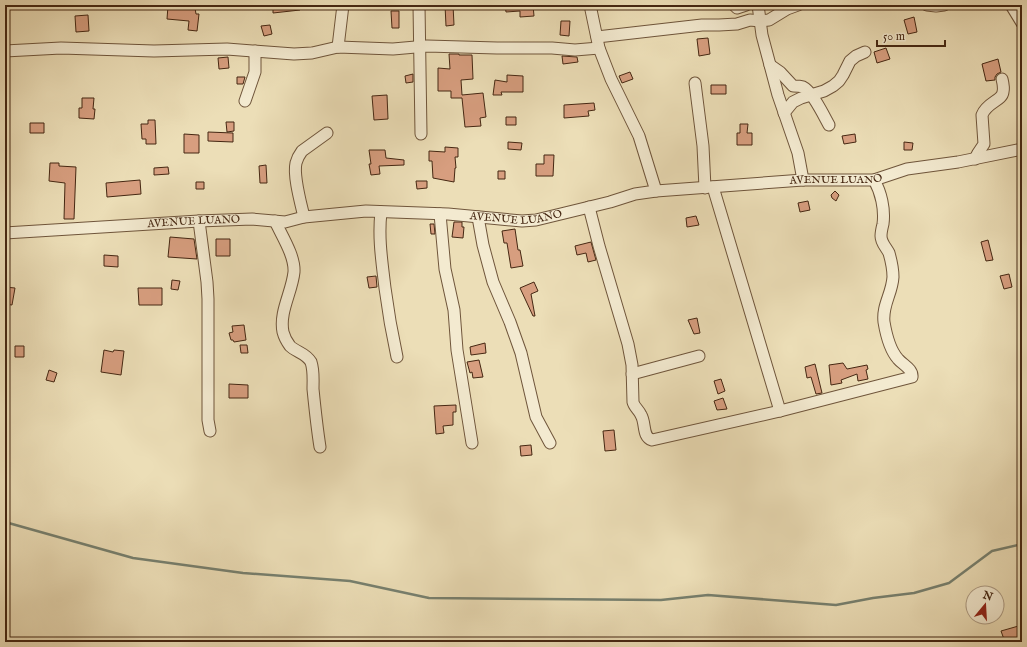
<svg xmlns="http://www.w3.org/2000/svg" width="1027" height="647" font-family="'IM FELL English',serif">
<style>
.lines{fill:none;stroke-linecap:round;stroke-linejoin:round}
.stream{stroke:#77806f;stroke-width:2.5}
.building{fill:#d79e7f;stroke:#452712}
.minor-casing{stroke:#6f553b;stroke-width:13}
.minor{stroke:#f3ead0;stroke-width:11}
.labels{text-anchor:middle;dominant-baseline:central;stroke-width:3;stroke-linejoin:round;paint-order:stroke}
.street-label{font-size:11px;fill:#452712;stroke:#f3ead0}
</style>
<rect width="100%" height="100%" fill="#ecdeb7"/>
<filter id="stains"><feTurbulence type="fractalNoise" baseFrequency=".005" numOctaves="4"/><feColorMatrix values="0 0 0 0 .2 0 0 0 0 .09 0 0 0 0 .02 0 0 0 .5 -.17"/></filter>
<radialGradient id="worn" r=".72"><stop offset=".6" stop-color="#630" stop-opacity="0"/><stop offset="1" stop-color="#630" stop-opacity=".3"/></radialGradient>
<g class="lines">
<path class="stream" d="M5,522L133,558L243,573L350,581L429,598L661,600L708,595L836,605L873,598L914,593L949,583L992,551L1022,544"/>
</g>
<path class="building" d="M273,5H299L300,10L273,13Z
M445,5H453L454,25L446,26Z
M505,5H533L534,16L520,17V11L506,12Z
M168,6L195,8L196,14H199L197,31L188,30L189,21L167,19Z
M391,11H399V28H392Z
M88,15L89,31L76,32L75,16Z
M914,17L917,32L908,34L904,20Z
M561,21H570L569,36L560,35Z
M270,25L272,34L264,36L261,26Z
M708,38L710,54L699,56L697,39Z
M886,48L890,59L877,63L874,52Z
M449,54H459V55H472L473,79L461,80L462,95L483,93L486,117L480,118L481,126L465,127L462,98H451V91H438V68L450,69Z
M562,56L577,57L578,62L563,64Z
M228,57L229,68L219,69L218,58Z
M998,59L1001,72L997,74L995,77V80L986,81L982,64Z
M630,72L633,79L622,83L619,76Z
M413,74V82L406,83L405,76Z
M507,75L523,76V92H501L502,95H493L495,80L507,82Z
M237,77H245L243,84H237Z
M711,85H726V94H711Z
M387,95L388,119L374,120L372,96Z
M82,98H94L93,109H95L94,119L79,118V108H82Z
M594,103L595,110L588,111L589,116L564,118V105Z
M506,117H516V125H506Z
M148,120H155L156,144H146V139H142L141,124H148Z
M226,122H234V131L227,132Z
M30,123H44V133H30Z
M740,124H748L747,133H752V145H737V133H740Z
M208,132L233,133V142L208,141Z
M184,134L199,135V153H184Z
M855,134L856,142L844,144L842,136Z
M508,142L522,143L521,150L508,149Z
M904,142L913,143L912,150H904Z
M445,147L458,148V157H455L456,168H455L454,182L433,178L432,161H429V151L445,152Z
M369,150H385L386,158L404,160V165L379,166L380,174L371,175L369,164H371Z
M544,155H554L553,176H536V164H544Z
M50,163H59V166L76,167L74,219H64L65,183L49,181Z
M266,165L267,183H260L259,166Z
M168,167L169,174L154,175V168Z
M498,171H505V179H498Z
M140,180L141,194L107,197L106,183Z
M416,181H427V188L417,189Z
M196,182H204V189H196Z
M835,191L839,195L836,201L832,198L831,195Z
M808,201L810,210L800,212L798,203Z
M696,216L699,225L687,227L686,218Z
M454,222H462V227H464L463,238L452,237Z
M430,224H434L435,234H431Z
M515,229L518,250H520L523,266L511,268L507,243H504L502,231Z
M170,237L194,239L197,259L168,257Z
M216,239H230V256H216Z
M988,240L993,260L986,261L981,242Z
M591,242L596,260L588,262L586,253L577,255L575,246Z
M104,255L118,256V267L104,266Z
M1009,274L1012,287L1004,289L1000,276Z
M376,276L377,287L369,288L367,277Z
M172,280L180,281L178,290L171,289Z
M534,282L538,291L531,294L535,316H533L520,288Z
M5,287L15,288L12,305L5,304Z
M138,288H162V305H139Z
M697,318L700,333L694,334L688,320Z
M244,325L246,340L234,342L233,340H231L229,333L233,332L232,326Z
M485,343L486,353L471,355L470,347Z
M240,345H247L248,353H241Z
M15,346H24V357H15Z
M104,350L113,352L114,350L124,351L121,375L101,372Z
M479,360L483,377L473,378L472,372L470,373L467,362Z
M843,363L847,369L867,365L868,369L866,370L868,379L858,381L857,374L841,380L842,383L831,385L829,365Z
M815,364L822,393L816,394L811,377L807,378L805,367Z
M49,370L57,373L54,382L46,380Z
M721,379L725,391L718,394L714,381Z
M229,384L248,385V398H229Z
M723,398L727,409L717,410L714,401Z
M456,405V412H453V425L443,426L444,433L436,434L434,406Z
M614,430L616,450L605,451L603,431Z
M531,445L532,455L521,456L520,446Z
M1022,625V642H1005L1001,631Z"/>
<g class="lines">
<g class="minor-casing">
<g id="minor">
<path d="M419,5L421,134"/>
<path d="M590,5L599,48L611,79L639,136L656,191"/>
<path d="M734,5L737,8L746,5"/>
<path d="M758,5L762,35L778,95L798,153L803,180"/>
<path d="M927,5L936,6L944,5"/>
<path d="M1011,5L1022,23"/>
<path d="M597,37L702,25H719L737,24L750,20L760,21L769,20L787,9L798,5"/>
<path d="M338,47L343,5"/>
<path d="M5,51L61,48L154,51L227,49L294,54L312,53L338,47L393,49L427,46L497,48H552L575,50L599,48"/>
<path d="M770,65L780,72L793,86C796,86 800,86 803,87C812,91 824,116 829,125"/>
<path d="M695,83L703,146L705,188"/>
<path d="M245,101L255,72V51"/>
<path d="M784,113L793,102L801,98L824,91L833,86L839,81L843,75L850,61L856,56L865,52"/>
<path d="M975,159L978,153L984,144L982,115C987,102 1002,101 1003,92C1004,88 1003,83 1002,79"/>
<path d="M713,187L780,411"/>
<path d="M589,207L599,246L628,344L632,365L633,402C634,407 639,410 641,415C646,423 642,437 652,440L780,411L912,377C913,369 903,365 898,359C890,350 886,334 884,322C882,305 892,294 893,277C893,270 891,260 889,253C886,247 881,243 881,236C881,232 882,228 883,224C885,209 881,192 874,180"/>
<path d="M381,212C378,238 382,262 385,288C388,311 392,334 397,357"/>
<path d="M440,214L445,269L454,310L457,350L472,443"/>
<path d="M304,217C301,204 293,176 296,163C297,159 299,155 302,151L327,133"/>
<path d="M478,217L483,245L493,282L510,322L521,353L536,417L550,443"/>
<path d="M199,221L207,282L208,299V420L210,431"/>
<path d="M275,221C282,236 295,256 294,272C292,292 279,312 283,332C284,336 287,342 290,346C296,352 306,353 311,362C314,371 313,380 313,389C315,409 317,428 320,447"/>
<path id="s1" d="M5,233L199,221L252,219L285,222L304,217L366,211L448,214L522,221L536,220L610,202L635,194L656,191L803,180H874L907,169L958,162L1022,149"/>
<path d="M632,374L699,356"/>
</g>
</g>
<use href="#minor" class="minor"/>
</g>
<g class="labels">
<g class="street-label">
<text stroke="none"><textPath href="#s1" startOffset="837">AVENUE LUANO</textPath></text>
<text stroke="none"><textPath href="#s1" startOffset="513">AVENUE LUANO</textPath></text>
<text stroke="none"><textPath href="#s1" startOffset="189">AVENUE LUANO</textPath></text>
</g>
</g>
<rect width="1027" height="647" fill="none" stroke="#ecdeb7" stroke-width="20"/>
<rect x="6" y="6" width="1015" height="635" fill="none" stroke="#452712" stroke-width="2"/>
<rect x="10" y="10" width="1007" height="627" fill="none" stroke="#452712"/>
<g transform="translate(985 605) rotate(18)"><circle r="19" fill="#f3ead0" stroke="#ad9c84"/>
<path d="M0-3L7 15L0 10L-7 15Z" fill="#8f2418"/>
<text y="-6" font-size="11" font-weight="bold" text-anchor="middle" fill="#452712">N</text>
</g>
<path d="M877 40v6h68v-6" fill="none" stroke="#452712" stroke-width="2"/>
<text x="883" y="40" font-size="12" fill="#452712" stroke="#f3ead0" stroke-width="3" paint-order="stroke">50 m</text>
<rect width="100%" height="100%" filter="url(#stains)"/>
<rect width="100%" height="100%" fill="url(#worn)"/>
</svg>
